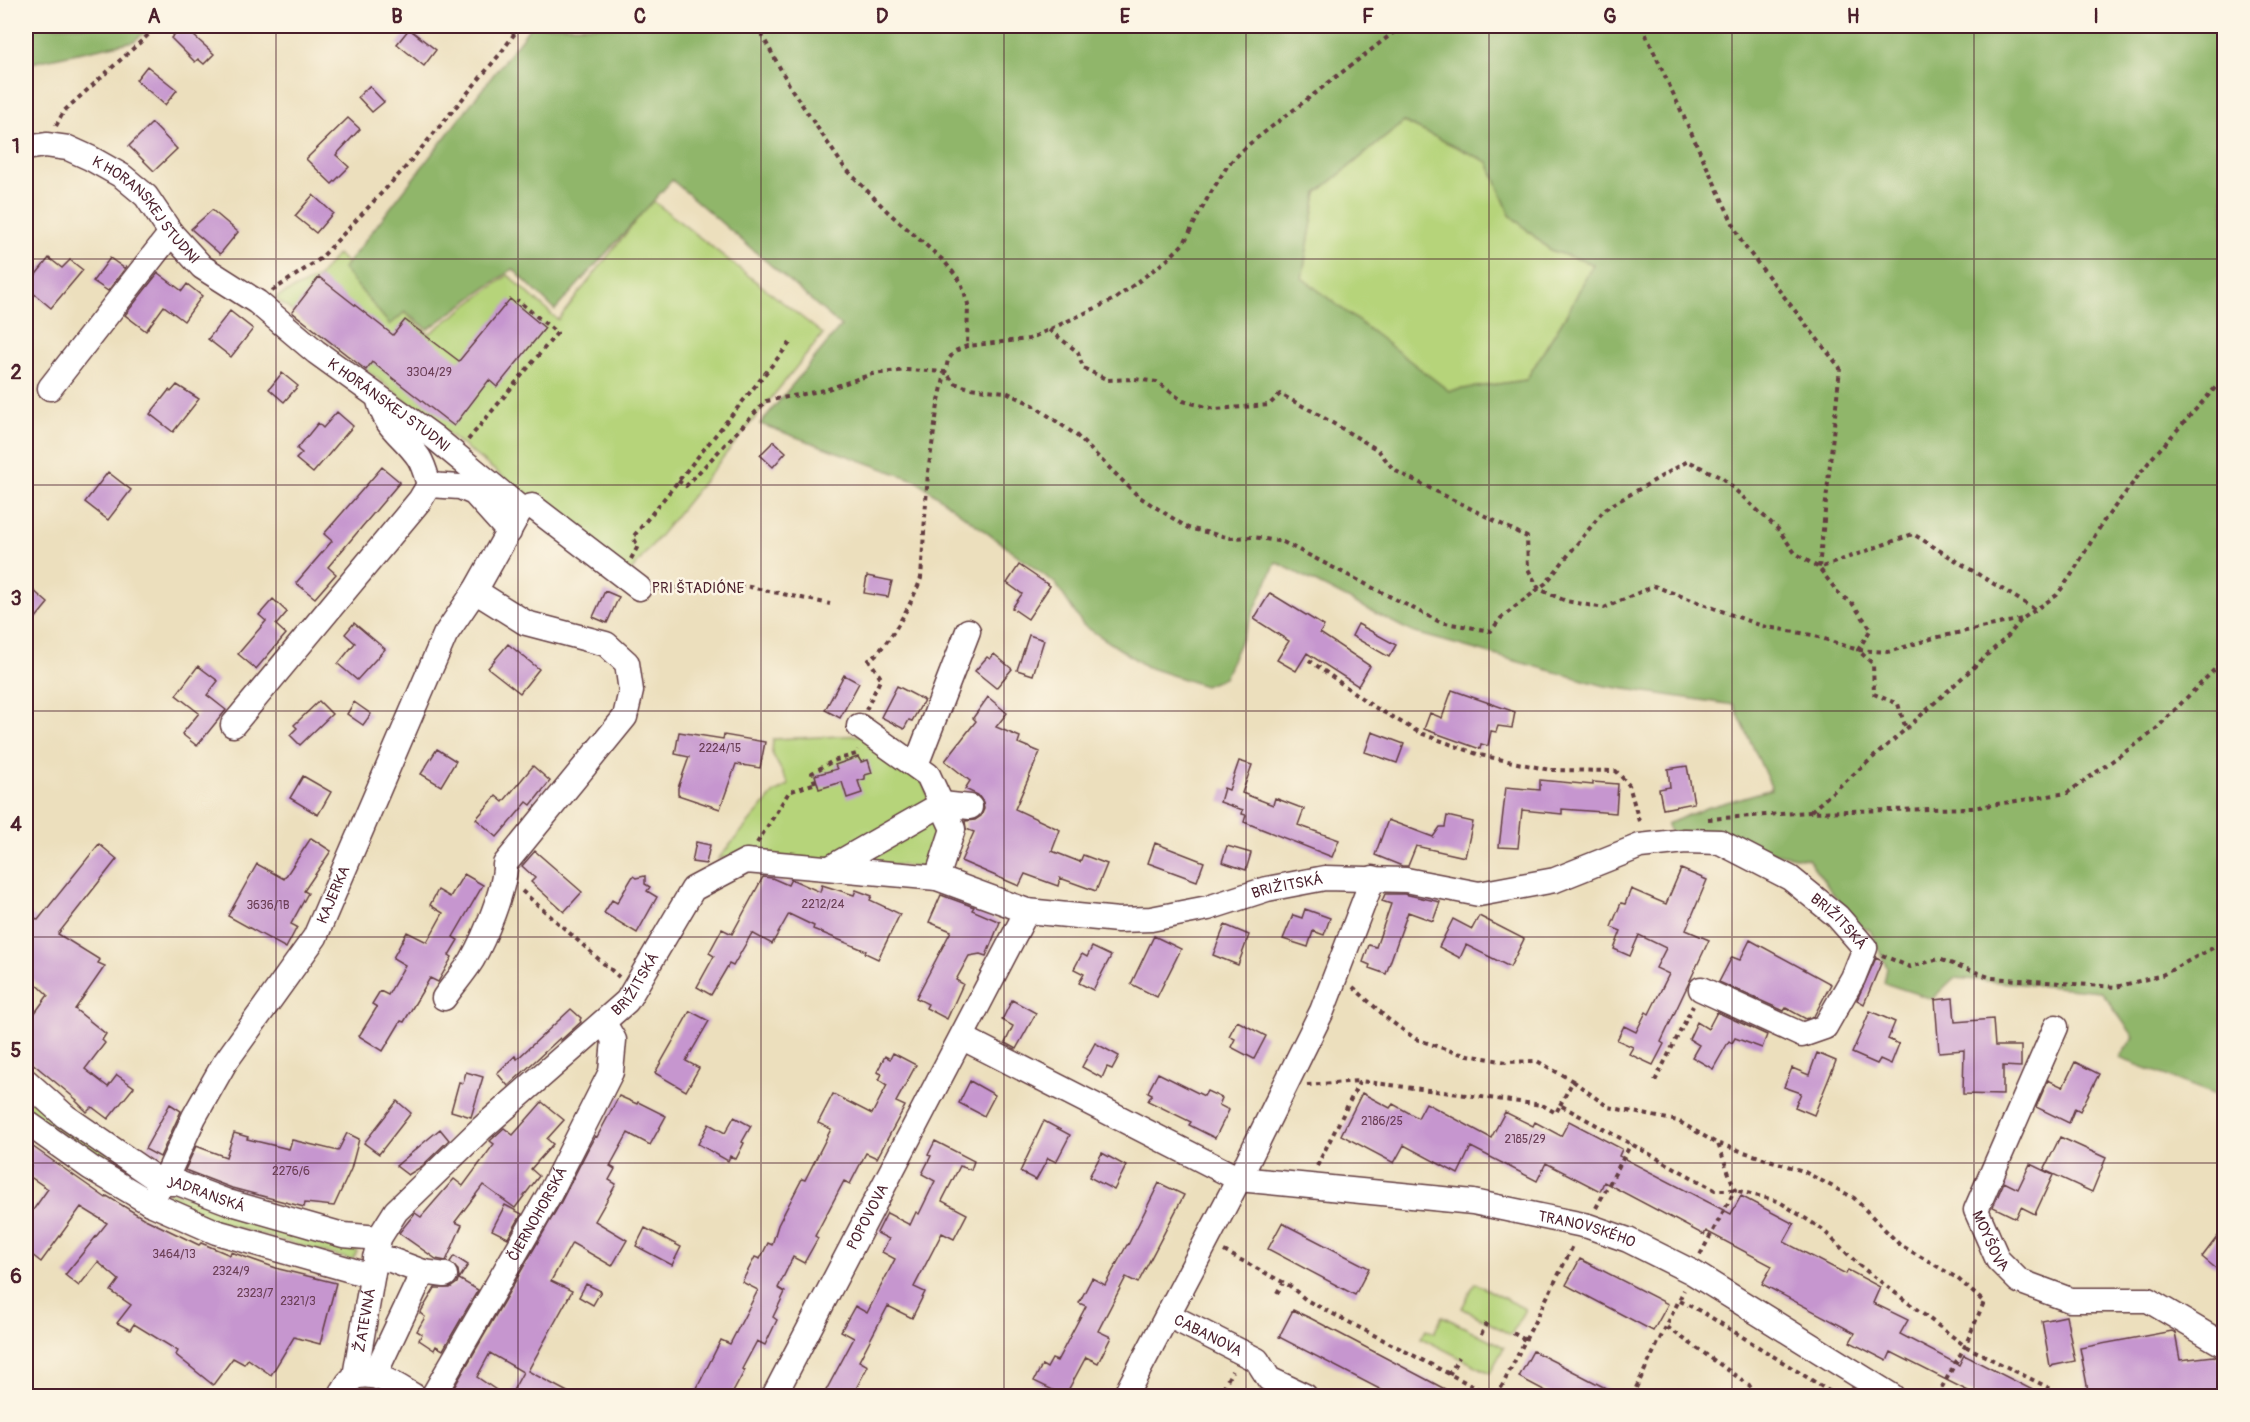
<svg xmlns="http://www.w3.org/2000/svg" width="2250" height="1422" font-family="Pangolin,sans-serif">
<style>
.green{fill:#b6d47a;stroke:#807a52;stroke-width:1.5}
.forest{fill:#90b66a;stroke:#6d6a4a;stroke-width:1.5;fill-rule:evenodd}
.building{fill:#c696cf}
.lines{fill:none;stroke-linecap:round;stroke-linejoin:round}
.minor-casing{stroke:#623c41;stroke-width:27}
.path{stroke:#623c41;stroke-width:4;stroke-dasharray:4.5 4.5;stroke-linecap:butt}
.minor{stroke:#fff;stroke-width:24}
.grid{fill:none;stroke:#4a1f2b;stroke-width:1.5;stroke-opacity:0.55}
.labels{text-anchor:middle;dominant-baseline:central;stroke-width:5;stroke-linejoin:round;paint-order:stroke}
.number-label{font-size:12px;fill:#693d54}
.street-label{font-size:15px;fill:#4a1f2b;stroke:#fcf5e5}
.neatline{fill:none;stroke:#4a1f2b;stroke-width:2}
.grid-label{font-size:20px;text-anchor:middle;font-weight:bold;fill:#4a1f2b}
</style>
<rect width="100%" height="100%" fill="#fcf5e5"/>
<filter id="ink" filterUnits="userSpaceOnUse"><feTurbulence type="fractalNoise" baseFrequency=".0167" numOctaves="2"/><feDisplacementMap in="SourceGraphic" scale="12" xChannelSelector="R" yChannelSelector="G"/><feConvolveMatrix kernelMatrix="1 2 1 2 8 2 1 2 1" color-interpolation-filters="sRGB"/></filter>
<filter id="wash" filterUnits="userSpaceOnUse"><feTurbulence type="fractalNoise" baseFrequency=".008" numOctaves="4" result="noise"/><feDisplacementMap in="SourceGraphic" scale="24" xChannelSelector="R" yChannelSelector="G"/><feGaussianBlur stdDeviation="1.35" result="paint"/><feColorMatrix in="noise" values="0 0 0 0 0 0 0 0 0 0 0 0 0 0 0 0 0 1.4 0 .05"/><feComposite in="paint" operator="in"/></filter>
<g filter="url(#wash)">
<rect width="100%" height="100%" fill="#ecdfbd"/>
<path class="green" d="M1404,122L1488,162L1510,215L1550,250L1593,264L1568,312L1526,380L1449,391L1302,278L1317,193Z
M652,200L823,334L628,575L275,298L319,277L337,254L429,334L508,275L558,320Z
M865,735L921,778L941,829L929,867L744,855L718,859L774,793L789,785L772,753L773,739Z
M26,1089L146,1184L145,1187L98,1160L26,1109Z
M169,1191L354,1247L357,1252L352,1260L209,1220L172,1205L166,1196Z
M1475,1283L1525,1309L1511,1335L1462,1308Z
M1442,1316L1504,1347L1490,1373L1421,1338L1426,1329L1434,1333Z"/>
<path class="forest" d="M26,26H153L134,41L26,64Z
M531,26H2224V1098L2119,1058L2134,1037L2101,991L1954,978L1932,999L1884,983L1887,968L1870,930L1855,924L1808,859L1778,854L1702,833L1673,835L1667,824L1706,808L1772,789L1734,705L1605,686L1412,632L1276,562L1224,678L1205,686L1147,667L1083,625L1056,584L917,481L760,424L841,326L672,180L555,310L513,269L428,329L405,312L390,325L343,269ZM1404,122L1488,162L1510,215L1550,250L1593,264L1568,312L1526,380L1449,391L1302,278L1317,193Z"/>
<g id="blocks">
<path class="building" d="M183,26L214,54L204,64L198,59L195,62L171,38Z
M409,29L436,50L424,66L397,44Z
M147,66L177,90L165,105L136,80Z
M369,86L384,102L372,112L358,97Z
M348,118L360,129L336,155L349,167L332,184L306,159Z
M152,123L177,149L154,171L129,146Z
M313,195L333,213L316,233L295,216Z
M212,210L238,232L220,254L191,229Z
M49,258L62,268L70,260L83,270L51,308L26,287Z
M110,258L124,268L127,266L108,291L93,281Z
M158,273L182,291L187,284L202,296L184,321L164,306L146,331L125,315Z
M319,277L393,335L405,320L459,361L510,299L545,328L497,387L489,380L454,426L372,362L366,370L292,312Z
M230,311L253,329L231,357L208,339Z
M282,373L298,386L284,402L269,389Z
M177,385L199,399L173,432L150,414L169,390L171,392Z
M337,412L353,426L313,473L296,459L302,453L297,449L318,423L323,428Z
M774,441L786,452L773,467L760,455Z
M382,467L400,482L328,567L336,574L315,598L296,583L332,541L324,534Z
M108,472L131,490L108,520L85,502Z
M1019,565L1050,586L1028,619L1012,608L1022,594L1007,583Z
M867,576L892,581L888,597L864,593Z
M26,584L48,603L26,630Z
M605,591L619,597L607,623L593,617Z
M1270,593L1324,626L1320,633L1370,666L1358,686L1307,653L1296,671L1277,660L1289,641L1254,619Z
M273,599L287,612L276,625L286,634L256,669L238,654L266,621L259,615Z
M354,623L385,649L357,680L338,664L355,643L345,634Z
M1358,624L1396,645L1389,657L1352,636Z
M1029,635L1044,640L1033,675L1017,670Z
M508,644L539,669L520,693L488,668Z
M994,654L1012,669L996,688L975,671L987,657L990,659Z
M198,666L218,681L207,695L226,710L197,746L182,734L199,713L176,695Z
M844,675L859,683L840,718L825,710Z
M897,686L924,700L912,721L909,720L904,729L881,717Z
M1452,690L1515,712L1512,728L1498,726L1496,732L1491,731L1488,746L1481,744L1480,749L1424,729L1430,713L1442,718Z
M988,697L1007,713L996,727L1020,737L1018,743L1040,752L1015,809L1060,830L1052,851L1080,862L1083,855L1107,864L1096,891L1060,878L1058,886L1025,874L1019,886L961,861L974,832L966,829L965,821L975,820L981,816L984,809L983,802L978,795L965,789L970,781L945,761L976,721L973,718Z
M319,701L332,714L300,745L290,735L297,728L294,725Z
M354,702L371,714L363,725L347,714Z
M679,732L723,739L724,735L765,742L760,768L736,764L720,809L678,795V788L689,757L675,754Z
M1372,732L1404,744L1397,763L1365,752Z
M437,749L456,761L441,786L421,774Z
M858,757L861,762L868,760L872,773L865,775V779L858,781L862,793L847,798L842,782L819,789L815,775L837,769L835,765Z
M1239,761L1252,765L1242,793L1273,805L1275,798L1304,809L1298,825L1339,840L1332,857L1244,822L1246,815L1242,814L1243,810L1220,802L1224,788L1229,790Z
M533,766L550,781L531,805L527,802L497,837L476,819L496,796L503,802Z
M1687,766L1694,803L1663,809L1659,789L1670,787L1668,769Z
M303,776L331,792L318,815L290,798Z
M1540,780L1593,785V782L1618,784L1616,813L1562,809V814L1522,810L1518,848L1499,847L1506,787L1540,790Z
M1447,816L1473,822L1465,857L1416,846L1408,866H1402L1375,855L1388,820L1433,837L1440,827H1445Z
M311,838L331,851L304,891L308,893L291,924L297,927L286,948L228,916L257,864L284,879Z
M696,842L710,845L706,864L692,862Z
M1155,843L1204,862L1197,881L1148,863Z
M99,844L117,859L58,934L100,960L98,963L105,966L75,1009L106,1034L102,1040L105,1043L85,1069L108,1087L117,1075L134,1087L108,1119L92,1107L87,1112L76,1101L77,1100L26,1058V1025L48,995L26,974V910L38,920Z
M1227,846L1251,853L1246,870L1222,862Z
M535,851L582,892L564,912L531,882L535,878L522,866Z
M1681,869L1707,880L1686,930L1709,940L1661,1042L1664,1044L1653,1065L1629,1054L1633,1047L1617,1040L1624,1026L1636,1032L1646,1012L1649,1014L1669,974L1656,968L1666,948L1639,935L1630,956L1614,949L1621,931L1611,927L1621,903L1625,904L1631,889L1666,904Z
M464,874L483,885L453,937L458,940L449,955L452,957L438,982L430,978L404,1022L401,1021L383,1051L359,1036L377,1007L372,1004L380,991L388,995L405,965L393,958L407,932L427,942L443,913L430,905L438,890L450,897Z
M633,876L636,878L645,876V884L650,887L647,891L657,897L637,933L604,913L612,900L617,903Z
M763,877L772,878L788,885L791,879L820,892L822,885L854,895L856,890L872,896L870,900L900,914L878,959L865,953L866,951L813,929L814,926L789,914L772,944L752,933L733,966L729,964L711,995L697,987L714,956L709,953L722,929L732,934Z
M1385,894H1404L1440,902L1433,921L1408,912L1386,974L1369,968L1370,965L1363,962L1369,945L1376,947L1391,904L1382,901Z
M941,895L974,907L972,910L1000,922L986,956L980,954L969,956L956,980L963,984L947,1019L926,1008L928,1004L916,998L951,931L929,922Z
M1305,909L1330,918L1324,935L1313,931L1308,947L1283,939L1293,915L1302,918Z
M1479,916L1524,939L1510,967L1466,945L1460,958L1439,947L1453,919L1472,929Z
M1225,925L1249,935L1238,965L1213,955Z
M1154,936L1181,949L1157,997L1131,984Z
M1750,940L1831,984L1814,1016L1806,1019L1786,1008L1784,1011L1719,982L1732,957L1740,960Z
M1092,947L1111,956L1093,990L1079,983L1084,974L1074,969L1082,954L1087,957Z
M1876,958L1882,961L1864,1004L1857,1000Z
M1953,998L1955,1022L1993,1019L1995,1046H2021V1067L2003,1066V1095L1963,1094L1964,1050L1939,1052L1935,1000Z
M1012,1000L1036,1013L1016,1049L1005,1043L1013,1026L1002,1020Z
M571,1009L581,1018L580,1020L581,1022L561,1040L560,1038L508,1086L497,1073L515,1056L517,1059Z
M690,1011L709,1021L686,1061L699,1068L686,1091L655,1073Z
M1870,1011L1895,1022L1888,1039L1899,1044L1891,1064L1880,1059L1877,1064L1852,1053Z
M1717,1012L1767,1035L1762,1048L1735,1038L1732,1043L1729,1041L1713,1069L1692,1057L1699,1045L1689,1039L1697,1022L1708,1029Z
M1237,1021L1266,1036L1254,1059L1231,1047L1235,1039L1229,1036Z
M1095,1043L1119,1056L1112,1069L1107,1067L1102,1078L1082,1067Z
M893,1053L916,1065L896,1102L905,1106L877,1158L866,1153L850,1184L844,1181L815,1236L818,1238L804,1263L793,1257L778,1288L785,1292L773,1317L777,1320L765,1345L757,1341L742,1369L745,1370L731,1396H693L721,1340L730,1344L758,1290L742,1282L755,1257L760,1259L768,1243L772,1245L778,1225L802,1179L805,1180L831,1129L818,1123L833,1094L872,1114L887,1085L879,1080L882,1074L877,1072L885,1056L890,1059Z
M1817,1053L1836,1061L1814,1115L1795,1107L1801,1093L1784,1087L1792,1068L1809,1075Z
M2075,1062L2099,1074L2080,1111L2075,1108L2069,1123L2036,1107L2048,1080L2063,1087Z
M466,1072L483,1077L471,1117L451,1111L459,1082L463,1083Z
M1158,1073L1204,1096L1207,1091L1222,1098L1219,1105L1229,1110L1215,1138L1189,1125L1191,1122L1148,1101L1152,1094L1148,1092Z
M970,1081L995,1095L984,1116L959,1103Z
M1362,1093L1390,1108L1393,1104L1418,1118L1426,1103L1491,1138L1505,1112L1533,1126L1535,1122L1561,1136L1569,1121L1622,1149L1619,1156L1731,1214L1741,1196L1794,1224L1784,1242L1846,1274L1848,1270L1880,1287L1873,1303L1908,1320L1900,1334L1959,1365L1964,1355L2044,1396H1978L1891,1352L1887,1361L1850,1342L1855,1333L1762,1284L1772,1266L1706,1231L1704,1235L1604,1182L1600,1191L1546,1163L1537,1181L1471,1147L1458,1174L1404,1145L1394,1163L1341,1135Z
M619,1096L637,1104L638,1102L666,1116L650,1145L628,1133L610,1166L615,1169L609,1180L616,1184L595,1221L627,1240L612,1266L572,1243L551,1281L572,1291L528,1371L575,1396H510L523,1372L490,1353L477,1377L505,1396H449L561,1202L589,1147L595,1136L597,1137Z
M397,1101L411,1113L379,1154L364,1143Z
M542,1102L564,1120L547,1139L553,1144L531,1169L539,1176L515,1208L483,1185L455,1222L462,1225L446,1261L436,1259L399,1233L415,1213L421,1217L454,1179L463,1186L494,1144L490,1141L504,1128L513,1135Z
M170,1104L181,1111L160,1157L145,1149Z
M734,1117L751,1126L742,1142L744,1143L736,1159L730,1156L728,1161L698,1144L709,1124L725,1133Z
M1044,1121L1070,1135L1056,1162L1048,1158L1036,1180L1020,1172Z
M440,1129L449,1140L421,1167L408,1175L396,1166Z
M234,1133L248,1137L247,1139L289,1149L292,1140L338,1151L347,1133L359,1139L351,1169L334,1206L305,1203L304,1207L232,1188L185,1170L196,1146L226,1157Z
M2060,1137L2106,1158L2092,1192L2044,1170Z
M935,1141L974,1161L971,1170L960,1166L942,1201L967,1214L954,1239L942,1233L914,1287L925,1292L912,1318L888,1306L859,1361L868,1366L852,1396H823L854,1338L841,1331L855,1306L867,1313L895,1259L882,1252L889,1239L877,1233L887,1213L910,1225L916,1212L919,1214L935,1181L922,1174L931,1156L928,1155Z
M26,1142L106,1198L107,1196L143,1218L199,1245L201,1243L230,1255L231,1252L279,1269L336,1283L320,1344L294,1337L271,1375L248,1359L244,1364L233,1358L213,1385L176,1355L178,1351L134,1324L130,1330L117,1323L131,1305L111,1291L119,1280L98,1262L79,1286L65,1275L107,1223L81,1207L41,1262L26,1250V1220L48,1189L26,1174L31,1166L26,1162Z
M1102,1153L1126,1166L1114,1190L1089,1177Z
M2030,1164L2053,1175L2035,1214L2021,1207L2016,1218L1993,1207L2004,1182L2018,1189Z
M1159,1183L1184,1195L1138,1283L1126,1277L1098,1331L1111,1337L1098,1363L1086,1357L1065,1396L1034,1381L1042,1365L1047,1368L1052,1359L1057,1361L1086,1306L1079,1303L1092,1278L1105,1285L1127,1245H1128Z
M505,1205L522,1214L508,1238L492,1230Z
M1282,1223L1369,1268L1355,1295L1268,1249Z
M645,1228L681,1247L672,1265L636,1246Z
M2224,1228V1275L2202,1257Z
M454,1256L468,1265L459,1279L478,1290L443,1350L436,1346L434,1350L419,1340L422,1334L417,1331L425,1317L420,1313L435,1288H450L457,1283L459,1277L458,1270L450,1262Z
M1580,1259L1668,1304L1653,1331L1566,1285Z
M586,1284L601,1291L593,1305L579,1297Z
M1293,1310L1312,1319L1458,1396H1393L1279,1337Z
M2066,1316L2075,1361L2050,1366L2042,1321Z
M2172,1331L2175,1333L2180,1360L2214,1356L2224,1361V1396H2089L2080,1348Z
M1533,1351L1557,1363L1621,1396H1555L1519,1377Z"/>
</g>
</g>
<g filter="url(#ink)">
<use href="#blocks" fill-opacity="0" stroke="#623c41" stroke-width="1.5"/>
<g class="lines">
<g class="minor-casing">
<g id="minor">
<path id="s1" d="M26,148L46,145L68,148L90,158L122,176L146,196L171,233L202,267L257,302L316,352L434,437L521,509"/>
<path d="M50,388L171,233"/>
<path d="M429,485L460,487L474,493L509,532"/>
<path d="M521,509L532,506L639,588"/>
<path d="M233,725L420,500L429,485C426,475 424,466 419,458C402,433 386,431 378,397"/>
<path d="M859,726L928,775L953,829L937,878"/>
<path d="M916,765L968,631"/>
<path d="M830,868L942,804L970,807"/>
<path d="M444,998C453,985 464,973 472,960C484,939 506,887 505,864L625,717L631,691L627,663L606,644L526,623L475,591"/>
<path id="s2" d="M2056,1027L1976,1210L1998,1260L2019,1281L2070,1300H2148L2224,1345"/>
<path id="s3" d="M963,1038L1239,1179L1473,1202L1588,1226L1628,1240L1692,1272L1892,1396"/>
<path id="s4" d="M26,1081L65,1116L162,1183H178L228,1202L343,1235L379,1238"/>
<path d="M26,1122L91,1168L150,1203L216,1232L372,1276"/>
<path id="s5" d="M150,1203L170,1169L194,1117L224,1064L315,937L445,635L475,591L521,509"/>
<path d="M423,1272L445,1275"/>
<path id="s6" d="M1168,1315L1257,1360L1269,1379L1305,1396"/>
<path d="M359,1376C380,1373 397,1386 414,1396"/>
<path d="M374,1376L423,1272L391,1260L375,1258"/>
<path id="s7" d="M340,1396L348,1383L355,1376L379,1238L396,1211L481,1129L627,1001L693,889L746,861L937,878L1027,911L1118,920L1151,919L1208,908L1267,889L1325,878L1406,880L1479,894L1555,880L1640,846L1685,841L1720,842L1790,878L1837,916L1865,948L1853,978L1825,1027L1802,1035L1701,989"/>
<path id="s8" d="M433,1396L549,1195L611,1072L614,1040L604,1023"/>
<path id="s9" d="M774,1396L1027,911"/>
<path d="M1125,1396L1239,1179L1322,1011L1373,878"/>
</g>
</g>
<path class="path" d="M757,26L792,90L844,167L889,213L944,261L961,282L968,304L967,346
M1642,26L1742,243L1840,368L1819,568L1913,534L2036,610
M56,126L64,111L158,26
M272,291L320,259L404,169L500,54L520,26
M1049,330L1078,352L1083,368L1108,380L1135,379L1157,382L1183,401L1215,409L1269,405L1280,394L1314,412L1378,450L1394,470L1527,537L1528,569L1539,589L1566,601L1604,608L1654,586L1762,626L1812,635L1858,650L1888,652L1934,638L2022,619
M468,440L557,333L517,300
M678,481L686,486L766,401L825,390L872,374L907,370L946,372L954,383L969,388L1006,392L1033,405L1076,435L1138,496L1188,528L1231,538L1253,537L1283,542L1440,622L1491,631L1501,618L1546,583L1605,509L1688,461L1722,478L1778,529L1795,553L1819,568L1840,595L1852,603L1871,629L1858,650L1873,664L1874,694L1898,704L1906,729
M631,559L638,546L633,537L790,343
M658,589L745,586L830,604
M1309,660L1371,705L1420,733L1480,755L1550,770L1616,771L1629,785L1640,825
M866,710L881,678L869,660C888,648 914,599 921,578L928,472L938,405L948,360L955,351L967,346L1029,339L1115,299L1168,259L1184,243L1207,199L1228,165L1248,145L1402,26
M815,783L812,773L833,761L856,754L858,750
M1811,811L1906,729L2009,635L2022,619L2057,595L2070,577L2103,522L2152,458L2224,378
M1708,819L1810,812L1972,808L2067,793L2153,732L2214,670L2224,652
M757,843L789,792L816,783
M522,891L619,977
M1882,955L1910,967L1939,959L1992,978L2116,987L2162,975L2224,942
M1353,987L1389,1020L1416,1039L1457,1053L1506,1062L1537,1061L1573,1081L1560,1105
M1573,1081L1608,1107L1678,1121L1718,1144L1735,1190L1700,1255
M1655,1081L1693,1006
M1307,1085L1359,1081
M1719,1144L1803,1171L1854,1198L1899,1244L1957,1278L1984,1302L1965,1346L1937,1396
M1317,1166L1360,1081L1542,1105L1556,1113L1560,1105L1715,1190H1735L1778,1201L1822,1229L1860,1266L1965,1346L2057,1392L2058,1396
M1596,1208L1631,1144
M1224,1251L1290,1286L1306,1300L1492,1396
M1277,1293L1283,1283
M1680,1301L1704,1313L1837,1396
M1667,1327L1749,1385L1756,1396
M1513,1333L1525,1340
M1481,1335L1487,1322
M1449,1375L1459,1357
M1219,1396L1232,1371
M1497,1396L1574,1244
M1632,1396L1684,1290"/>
<use href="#minor" class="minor"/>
</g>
</g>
<path class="grid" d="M276,26V1396M518,26V1396M761,26V1396M1004,26V1396M1246,26V1396M1489,26V1396M1732,26V1396M1974,26V1396M26,259H2224M26,485H2224M26,711H2224M26,937H2224M26,1163H2224"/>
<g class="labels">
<g class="number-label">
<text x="429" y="372">3304/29</text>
<text x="720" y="748">2224/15</text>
<text x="823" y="904">2212/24</text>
<text x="268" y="905">3636/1B</text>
<text x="1382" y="1121">2186/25</text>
<text x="1525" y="1139">2185/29</text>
<text x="291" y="1171">2276/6</text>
<text x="174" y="1254">3464/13</text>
<text x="231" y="1271">2324/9</text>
<text x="255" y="1293">2323/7</text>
<text x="298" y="1301">2321/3</text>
</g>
<g class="street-label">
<text stroke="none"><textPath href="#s1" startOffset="144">K HORANSKEJ STUDNI</textPath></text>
<text stroke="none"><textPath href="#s1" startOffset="458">K HORÁNSKEJ STUDNI</textPath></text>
<text x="698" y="588">PRI ŠTADIÓNE</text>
<text stroke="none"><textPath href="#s7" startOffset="1252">BRIŽITSKÁ</textPath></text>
<text stroke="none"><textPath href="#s5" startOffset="360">KAJERKA</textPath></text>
<text stroke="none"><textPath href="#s7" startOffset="1839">BRIŽITSKÁ</textPath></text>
<text stroke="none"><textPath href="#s7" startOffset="528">BRIŽITSKÁ</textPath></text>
<text stroke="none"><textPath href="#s4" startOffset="216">JADRANSKÁ</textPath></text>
<text stroke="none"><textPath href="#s8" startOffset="210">ČIERNOHORSKÁ</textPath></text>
<text stroke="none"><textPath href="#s9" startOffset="202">POPOVOVA</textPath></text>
<text stroke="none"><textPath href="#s3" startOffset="662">TRANOVSKÉHO</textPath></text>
<text stroke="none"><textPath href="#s2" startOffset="234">MOYŠOVA</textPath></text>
<text stroke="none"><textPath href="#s7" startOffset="82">ŽATEVNÁ</textPath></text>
<text stroke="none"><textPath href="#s6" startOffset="45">CABANOVA</textPath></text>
</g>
</g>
<rect width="2250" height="1422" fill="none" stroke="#fcf5e5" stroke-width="66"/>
<rect x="33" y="33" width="2184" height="1356" class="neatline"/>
<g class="grid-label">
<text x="154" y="23">A</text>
<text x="397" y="23">B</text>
<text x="640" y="23">C</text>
<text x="882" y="23">D</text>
<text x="1125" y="23">E</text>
<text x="1368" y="23">F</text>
<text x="1610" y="23">G</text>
<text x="1853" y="23">H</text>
<text x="2096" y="23">I</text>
<text x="16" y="153">1</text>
<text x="16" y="379">2</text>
<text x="16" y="605">3</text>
<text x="16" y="831">4</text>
<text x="16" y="1057">5</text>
<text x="16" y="1283">6</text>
</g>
</svg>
